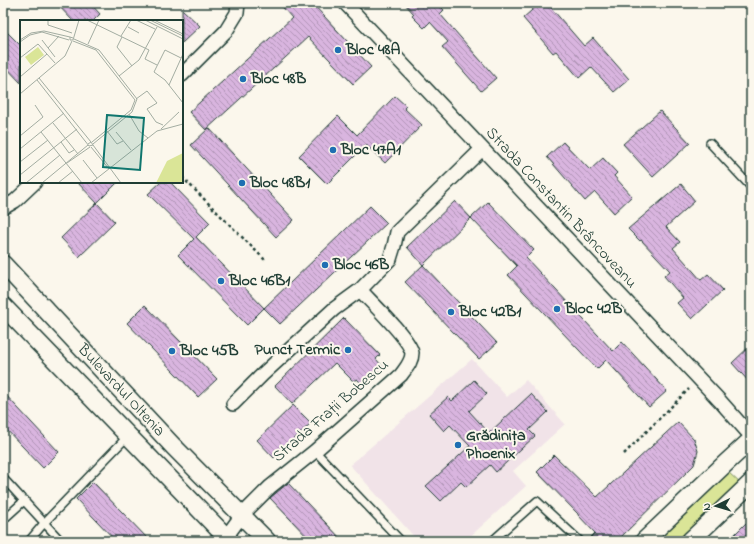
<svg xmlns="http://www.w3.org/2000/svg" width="754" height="544" font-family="'Indie Flower',sans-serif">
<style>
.built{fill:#f1e3e8}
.green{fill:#dae597;stroke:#7c9166}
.building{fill:url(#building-back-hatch);stroke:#1f3d34}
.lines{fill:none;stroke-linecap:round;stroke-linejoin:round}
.service-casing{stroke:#1f3d34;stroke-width:10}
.minor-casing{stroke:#1f3d34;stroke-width:16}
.tertiary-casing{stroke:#1f3d34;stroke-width:20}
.path{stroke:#1f3d34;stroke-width:2.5;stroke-dasharray:3 3;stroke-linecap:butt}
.service{stroke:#fbf7ec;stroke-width:7}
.minor{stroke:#fbf7ec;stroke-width:13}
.tertiary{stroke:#fbf7ec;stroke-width:17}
.poi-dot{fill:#1f6fb2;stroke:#fbf7ec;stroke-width:1.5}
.labels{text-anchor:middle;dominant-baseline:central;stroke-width:4;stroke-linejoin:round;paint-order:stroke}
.poi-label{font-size:16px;font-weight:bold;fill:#1f3d34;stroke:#fbf7ec;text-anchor:start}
.street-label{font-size:16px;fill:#1f3d34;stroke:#fbf7ec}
.inset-road{fill:none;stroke:#a3ada2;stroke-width:1}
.view{fill:#0f766e;fill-opacity:0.15;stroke:#0f766e;stroke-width:2}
.inset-edge{fill:none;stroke:#1f3d34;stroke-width:2}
</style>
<defs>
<pattern id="building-back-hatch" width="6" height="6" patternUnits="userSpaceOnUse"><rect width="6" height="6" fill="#d9b5df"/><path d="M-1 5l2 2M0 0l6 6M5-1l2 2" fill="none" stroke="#af94b6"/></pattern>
</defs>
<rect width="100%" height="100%" fill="#fbf7ec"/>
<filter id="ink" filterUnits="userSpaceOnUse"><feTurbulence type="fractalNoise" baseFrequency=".025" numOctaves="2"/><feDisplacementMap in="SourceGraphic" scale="8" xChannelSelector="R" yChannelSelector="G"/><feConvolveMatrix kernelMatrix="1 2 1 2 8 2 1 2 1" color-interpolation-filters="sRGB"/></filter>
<g filter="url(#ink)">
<path class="built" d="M472,359L507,397L526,380L565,424L513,471L526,486L465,541H418L350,465Z"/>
<path class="green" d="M726,470L743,486L685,541H650Z"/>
<path class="building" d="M56,3H90L100,14L93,21H73Z
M279,3H312L371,67L353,84L308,37L206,130L189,112L292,18Z
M404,3H437L444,10L440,14L496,78L481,91L442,47L448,42L430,22L424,28L412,16L414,14Z
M540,3H547L584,46L593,38L629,79L614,92L591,67L579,78L556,51L553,53L523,18Z
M182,9L200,26L182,43Z
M3,28L21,46V83L3,64Z
M395,96L406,106L404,108L422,125L385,163L366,145L327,184L299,156L338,116L357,135Z
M660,111L690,143L653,177L623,144Z
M209,128L294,220L276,237L191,145Z
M563,142L590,170L603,158L617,173L614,176L632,196L614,213L595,192L585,201L547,157Z
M77,182H118L97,203Z
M161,182H170L210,223L196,237L264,308L247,325L178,255L194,239L148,194Z
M681,184L695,201L666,227L680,242L673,248L701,280L708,274L723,290L692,319L677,303L683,298L664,276L670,271L641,240L640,241L628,229Z
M455,201L471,218L423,265L407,247Z
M488,202L534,250L526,258L613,351L622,342L667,391L649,407L606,360L597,369L508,275L517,266L471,218Z
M97,203L115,222L79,257L61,238Z
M370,206L387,223L280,324L264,308Z
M423,265L497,343L479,359L405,282Z
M145,305L217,379L198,397L127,323Z
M344,318L380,355L376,359L383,367L364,386L357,379L353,381L335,363L292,404L275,386Z
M751,345V384L732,363Z
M474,380L487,394L469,411L489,433L531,394L548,412L529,430L535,436L496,472L490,465L466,487L461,482L441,501L426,486L470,446L450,425L444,431L429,414L448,397L452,401Z
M3,392L59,452L43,468L3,426Z
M293,405L311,423L274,458L257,440Z
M678,422L694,439L698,451L694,465L617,541H587L595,533L578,515V514L537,472L554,455L597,497Z
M93,482L150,541H116L76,499Z
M288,483L343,541H311L270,498Z
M751,518V541H728Z"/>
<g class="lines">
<g class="service-casing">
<path id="service" d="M710,143L751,187
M315,451L401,541
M3,478L61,541
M3,520L25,500
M29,541L45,522L128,436
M492,541L537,501L580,541"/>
</g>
<g class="minor-casing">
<path id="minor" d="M345,3L720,401L751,436
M182,75L226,31L237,13L238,3
M3,208L15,201L35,182
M233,404L263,374L334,309L360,290L390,259L394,246L397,232L482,149
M226,537L242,515L270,487L315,451L401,375C406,368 412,362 412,353C410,339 371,302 360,290"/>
</g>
<g class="tertiary-casing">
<g id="tertiary">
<path id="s1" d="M3,264L173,446L267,541"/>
<path d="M3,306L230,541"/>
<path d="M644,541L727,462L751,440"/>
<path d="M690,541L751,483"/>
</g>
</g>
<path class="path" d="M182,177L265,260
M624,454L689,389"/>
<use href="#service" class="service"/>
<use href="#minor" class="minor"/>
<use href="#tertiary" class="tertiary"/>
</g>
</g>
<g class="poi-dot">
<circle cx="338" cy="50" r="4"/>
<circle cx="243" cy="79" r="4"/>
<circle cx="333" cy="150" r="4"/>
<circle cx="242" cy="183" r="4"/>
<circle cx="325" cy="265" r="4"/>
<circle cx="221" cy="281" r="4"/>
<circle cx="557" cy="309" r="4"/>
<circle cx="451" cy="312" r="4"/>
<circle cx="348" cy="350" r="4"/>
<circle cx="172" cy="351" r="4"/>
<circle cx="458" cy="445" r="4"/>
</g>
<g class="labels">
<g class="poi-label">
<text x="346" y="50">Bloc 48A</text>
<text x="251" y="79">Bloc 48B</text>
<text x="341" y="150">Bloc 47A1</text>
<text x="250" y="183">Bloc 48B1</text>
<text x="333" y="265">Bloc 46B</text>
<text x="229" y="281">Bloc 46B1</text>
<text x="565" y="309">Bloc 42B</text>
<text x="459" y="312">Bloc 42B1</text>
<text x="340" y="350" text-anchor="end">Punct Termic</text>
<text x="180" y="351">Bloc 45B</text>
<text x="466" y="436">Grădinița<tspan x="466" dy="18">Phoenix</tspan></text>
</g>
<g class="street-label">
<text transform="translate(561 208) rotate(47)">Strada Constantin Brâncoveanu</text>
<text stroke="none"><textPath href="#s1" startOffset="173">Bulevardul Oltenia</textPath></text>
<text transform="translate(331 411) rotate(-41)">Strada Frații Bobescu</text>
</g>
</g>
<g transform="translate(20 20)">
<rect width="163" height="163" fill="#fbf7ec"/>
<path d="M18,27L24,35L11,45L5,37Z" fill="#dae597"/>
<path d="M163,133V163H136L147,141Z" fill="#dae597"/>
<path class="inset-road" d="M28,0V5L52,13M67,0L129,30L125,39L137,45M116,0L135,9M125,0L163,19M130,0L163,16M134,0L163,14M108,7L119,13M101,16L111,0M102,17L97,27L112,46M53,18L50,17V20H53L59,0M54,19L79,30L117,79L112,92L73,124M0,20L11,13L24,11L50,17M22,20L35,37M53,21L76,30L115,80L111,90L72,122M0,22L10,15L22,12L49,20M68,24L79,0M28,28L39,16M0,38L18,24L35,43M161,38L145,30L134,52L145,60L163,83M99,56L119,40L137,7M0,57L27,34M19,58L71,122M17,60L69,126L73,125L71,122L68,124M149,65L163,34M0,74L45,36L52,21M116,79L127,71L137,83L127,89L136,102L143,105M109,94L119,111L128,118M33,103L58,134M141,109L159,92M87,111L97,124L103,121M21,112L62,163M96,112L111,130M0,116L23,97L15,85M41,122L49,133L54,130M73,125L101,163M71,127L89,149M0,129L44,93M63,140L77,158M0,142L28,120M47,143L70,127M0,155L57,109M6,163L40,135M22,163L68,125M38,163L53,151M71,163L137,111L163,104"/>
<path class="view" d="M87,95L124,98L120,150L83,147Z"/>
<rect width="163" height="163" class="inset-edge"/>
</g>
<rect width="754" height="544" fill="none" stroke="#fbf7ec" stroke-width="16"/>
<rect x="8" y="8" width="738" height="528" fill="none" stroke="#1f3d34" stroke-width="1.5" filter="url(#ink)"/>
<g transform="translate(716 506) rotate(265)" stroke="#fbf7ec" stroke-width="3" paint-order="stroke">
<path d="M0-3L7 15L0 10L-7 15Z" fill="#1f3d34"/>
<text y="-6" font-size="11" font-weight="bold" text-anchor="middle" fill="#1f3d34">N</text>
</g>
</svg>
